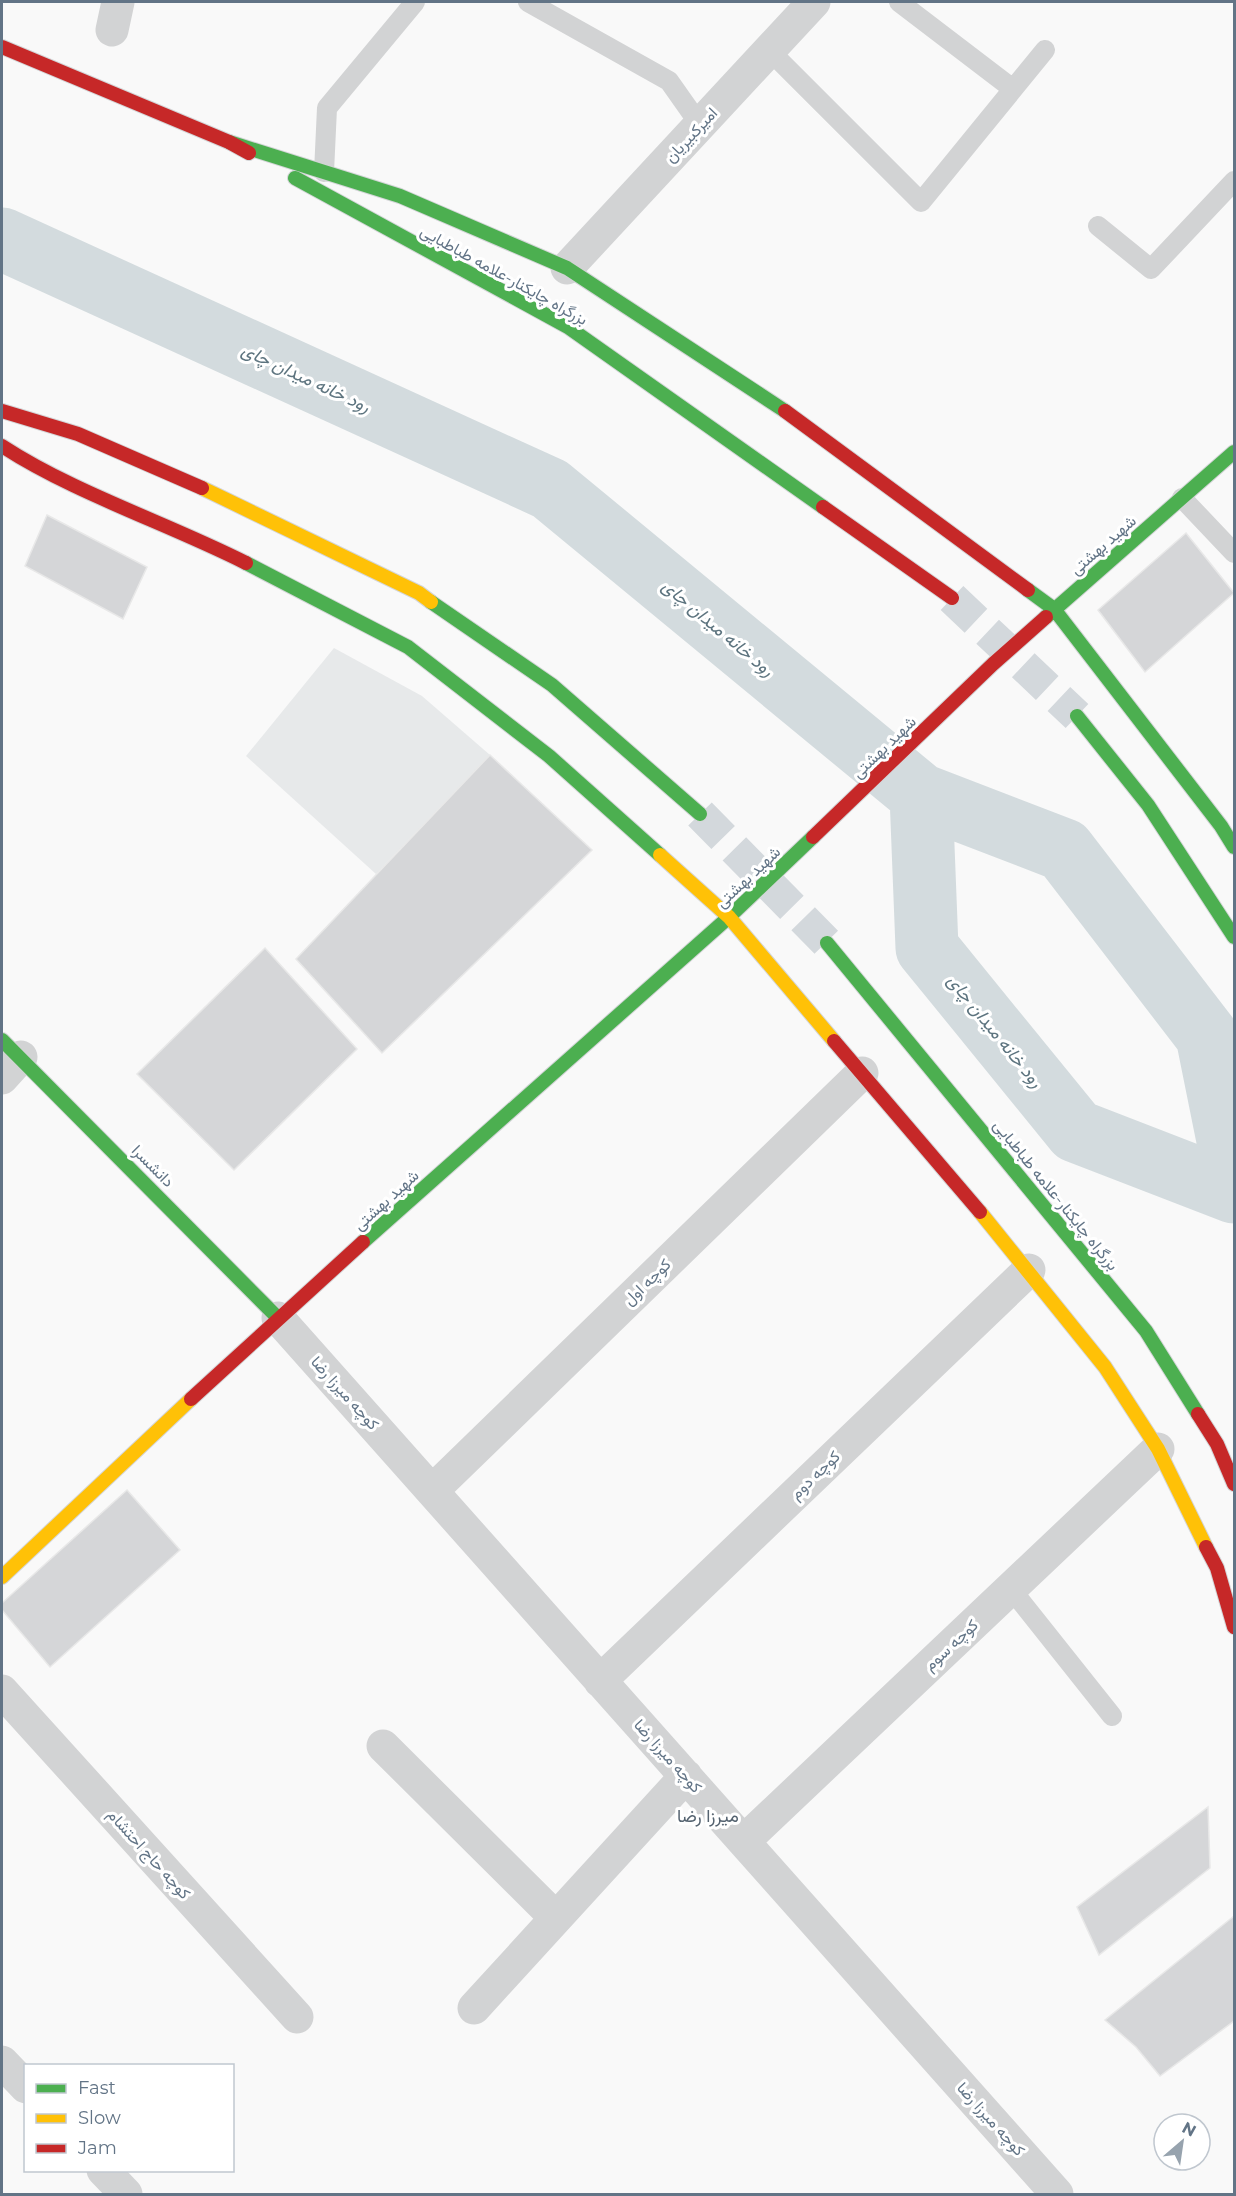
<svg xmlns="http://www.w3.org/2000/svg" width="1236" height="2196" font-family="Montserrat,Vazirmatn,sans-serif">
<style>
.built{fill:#e7e9ea}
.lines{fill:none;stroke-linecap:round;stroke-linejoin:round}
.river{stroke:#d3dbde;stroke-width:63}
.building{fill:#d5d6d8;stroke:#e8e8e8;stroke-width:1.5}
.highway-tunnel{stroke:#d3d8dc;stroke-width:33;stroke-dasharray:33 16;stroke-linecap:butt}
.fast-casing{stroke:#d4d6d8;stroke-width:16}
.slow-casing{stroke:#d4d6d8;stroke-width:16}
.jam-casing{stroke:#d4d6d8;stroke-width:16}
.lane{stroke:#d2d3d4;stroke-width:20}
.street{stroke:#d2d3d4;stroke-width:33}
.fast{stroke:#4caf50;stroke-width:14}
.slow{stroke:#ffc107;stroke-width:14}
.jam{stroke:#c62828;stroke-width:14}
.labels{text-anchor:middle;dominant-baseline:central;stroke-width:6;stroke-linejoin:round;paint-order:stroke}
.street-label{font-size:16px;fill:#627486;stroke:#fff}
.water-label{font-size:18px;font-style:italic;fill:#5d747f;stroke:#fff}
.neighbourhood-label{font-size:18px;fill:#556370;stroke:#fff}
</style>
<rect width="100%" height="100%" fill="#f9f9f9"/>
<path class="built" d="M334,648L422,696L490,755L376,874L246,756Z"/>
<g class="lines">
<path class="river" d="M2,239L550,489L921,795L927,948L1076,1131L1234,1192
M921,795L1064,850L1207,1036L1234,1170"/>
</g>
<path class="building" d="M47,515L147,567L123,619L25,566Z
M1186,533L1234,593L1145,672L1098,610Z
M490,755L592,850L382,1053L296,959Z
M265,948L357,1049L234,1170L137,1074Z
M127,1490L180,1550L50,1667L2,1610V1603Z
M1208,1807L1210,1868L1099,1955L1077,1907Z
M1234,1916V2021L1160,2076L1136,2047L1105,2020Z"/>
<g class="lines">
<path class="highway-tunnel" d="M952,598L1077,716
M700,814L827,943"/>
<g class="fast-casing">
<path id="fast" d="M229,142L400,196L567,268L785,411
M295,178L568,327L823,507
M246,563L408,647L549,756L660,855
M1028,590L1054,609L1221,826L1234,847
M431,602L552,685L700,814
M1046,617L1234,452
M1077,716L1148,805L1234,937
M827,943L1146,1331L1198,1414
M2,1040L278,1318
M363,1242L729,917L813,837"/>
</g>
<g class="slow-casing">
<path id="slow" d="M202,488L419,593L431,602
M660,855L729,917L834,1041
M980,1212L1105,1367L1158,1449L1206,1547
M2,1577L191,1399"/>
</g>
<g class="jam-casing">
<path id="jam" d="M2,47L229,142L249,153
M2,411L78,434L202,488
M785,411L1028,590
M2,446C74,493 167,523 246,563
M823,507L952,598
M813,837L993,664L1046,617
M834,1041L980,1212
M191,1399L363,1242
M1198,1414L1217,1444L1234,1484
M1206,1547L1217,1568L1234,1627"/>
</g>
<path class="lane" d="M528,2L669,81L700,125
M899,2L1013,89
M769,50L921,202L1045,50
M324,172L327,108L415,2
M1098,226L1151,269L1234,181
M1182,498L1234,553
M1011,1589L1112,1716"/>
<path class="street" d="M112,30L118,2
M567,268L814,2
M2,1078L21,1057
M278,1318L1057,2194
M432,1491L862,1073
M600,1681L1029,1270
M2,1691L297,2017
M383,1746L556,1918
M744,1841L1158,1449
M474,2008L686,1776
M2,2062L26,2087
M103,2170L126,2194"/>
<use href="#fast" class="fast"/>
<use href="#slow" class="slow"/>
<use href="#jam" class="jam"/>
</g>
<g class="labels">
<g class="street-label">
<text transform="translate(691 135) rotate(-47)">امیرکبیریان</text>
<text transform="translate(504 275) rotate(29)">بزرگراه چایکنار-علامه طباطبایی</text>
<text transform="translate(1103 545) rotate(-41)">شهید بهشتى</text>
<text transform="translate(884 747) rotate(-44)">شهید بهشتی</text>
<text transform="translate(748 877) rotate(-43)">شهید بهشتى</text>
<text transform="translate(153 1166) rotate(45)">دانشسرا</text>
<text transform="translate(1056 1195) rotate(51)">بزرگراه چایکنار-علامه طباطبایی</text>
<text transform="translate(386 1200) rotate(-42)">شهید بهشتى</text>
<text transform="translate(647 1282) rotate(-44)">کوچه اول</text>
<text transform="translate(345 1393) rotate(48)">کوچه میرزا رضا</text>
<text transform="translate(815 1475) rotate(-44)">کوچه دوم</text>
<text transform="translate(951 1645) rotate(-43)">کوچه سوم</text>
<text transform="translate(668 1756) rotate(48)">کوچه میرزا رضا</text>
<text transform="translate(149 1854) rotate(48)">کوچه حاج احتشام</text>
<text transform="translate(991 2119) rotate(48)">کوچه میرزا رضا</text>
</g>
<g class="water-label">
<text transform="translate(306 378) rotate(25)">رود خانه میدان چای</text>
<text transform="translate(718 628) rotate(40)">رود خانه میدان چای</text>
<text transform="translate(995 1031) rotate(51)">رود خانه میدان چای</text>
</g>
<g class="neighbourhood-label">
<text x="708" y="1816">میرزا رضا</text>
</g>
</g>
<rect width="1236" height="2196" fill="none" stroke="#627486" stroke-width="6"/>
<rect x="24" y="2064" width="210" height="108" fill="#ffffff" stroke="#c0c7cf" stroke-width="1.5"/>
<rect x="36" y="2084" width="30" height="9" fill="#4caf50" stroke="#c0c7cf" stroke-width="1.5"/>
<text x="78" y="2094" font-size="18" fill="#627486">Fast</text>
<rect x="36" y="2114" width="30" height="9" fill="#ffc107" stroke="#c0c7cf" stroke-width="1.5"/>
<text x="78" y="2124" font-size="18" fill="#627486">Slow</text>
<rect x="36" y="2144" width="30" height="9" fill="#c62828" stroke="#c0c7cf" stroke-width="1.5"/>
<text x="78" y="2154" font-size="18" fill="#627486">Jam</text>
<g transform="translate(1182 2142) rotate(29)"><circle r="28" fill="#ffffff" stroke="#c0c7cf" stroke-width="1.5"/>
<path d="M0-4.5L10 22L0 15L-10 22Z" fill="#97a3ae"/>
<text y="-9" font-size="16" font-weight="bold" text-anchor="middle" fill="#627486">N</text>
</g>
</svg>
